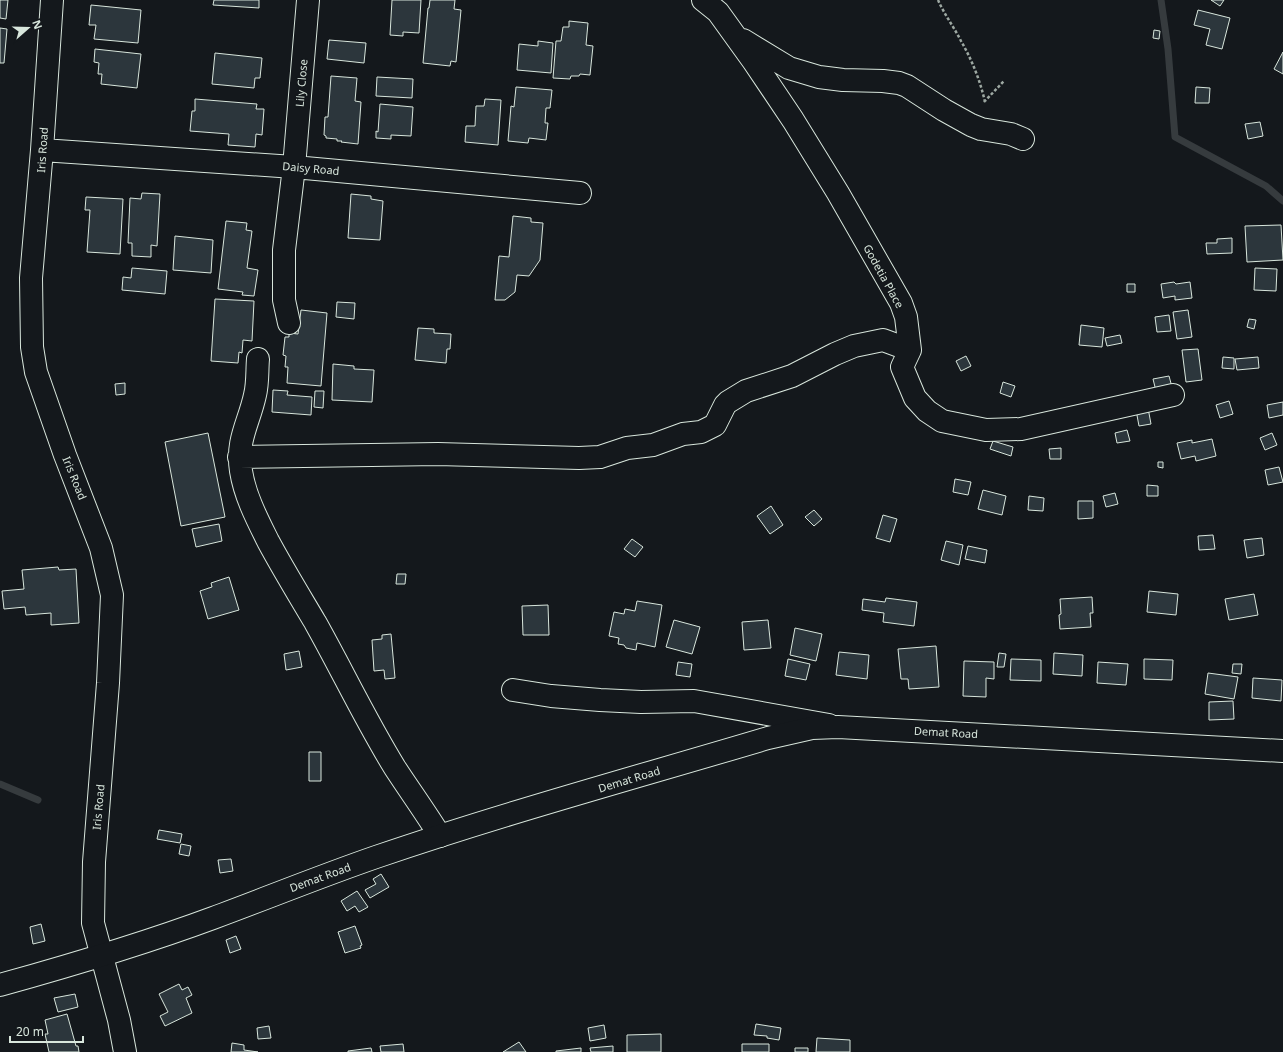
<svg xmlns="http://www.w3.org/2000/svg" width="1283" height="1052" font-family="'Noto Sans',sans-serif">
<style>
.lines{fill:none;stroke-linecap:round;stroke-linejoin:round}
.stream{stroke:#363b3e;stroke-width:7}
.building{fill:#2c363c;stroke:#d8e6dc}
.street-casing{stroke:#d8e6dc;stroke-width:24}
.secondary-casing{stroke:#d8e6dc;stroke-width:24}
.path{stroke:#9da8a2;stroke-width:2.5;stroke-dasharray:3 2;stroke-linecap:butt}
.street{stroke:#14181c;stroke-width:22}
.secondary{stroke:#14181c;stroke-width:22}
.labels{text-anchor:middle;dominant-baseline:central;stroke-width:3;stroke-linejoin:round;paint-order:stroke}
.street-label{font-size:11px;fill:#d8e6dc;stroke:#14181c}
</style>
<rect width="100%" height="100%" fill="#14181c"/>
<g class="lines">
<path class="stream" d="M1161,0L1168,49L1175,137L1266,186L1283,201
M0,784L38,800"/>
</g>
<path class="building" d="M0,0H8L6,19L0,18Z
M214,0H259V8L213,5Z
M392,0H421L419,33L403,32V36L390,35Z
M430,0H455L454,9L461,10L456,62L451,61L450,66L423,63L428,8H429Z
M1211,0H1224L1220,6Z
M91,5L141,10L138,43L94,39L96,25H89Z
M1198,10L1230,18L1222,49L1206,45L1210,29L1194,25Z
M569,21L588,23L586,45L593,46L590,75L580,74L579,76H571L570,79L553,78L556,41H561L563,27H569Z
M0,28L7,29L4,63H0Z
M1154,30L1160,31L1159,39L1153,38Z
M329,40L366,43L364,63L327,59Z
M538,41L553,43L551,73L517,70L519,44L538,46Z
M95,49L141,54L137,88L101,84L102,74H98L99,63L94,62Z
M1283,52V74L1274,69Z
M215,53L262,58L260,78H255L254,88L212,84Z
M331,76L357,78L355,101L361,102L358,144L341,142L342,141H337V139L326,138V136L324,135L325,117H328Z
M377,77L413,79L412,98L376,96Z
M516,87L552,90L550,108H546L545,123H548L546,140L529,138L528,143L508,141L511,106L514,107Z
M1196,87L1210,88L1209,103H1195Z
M195,99L257,104L256,109H264L262,135L256,134L255,147L228,145L229,134L190,131L192,111H195Z
M485,99L501,100L498,145L465,142L466,126H475L476,106H484Z
M380,104L413,107L411,136L391,135V139L376,138V131L378,132Z
M1260,122L1263,136L1248,139L1245,124Z
M142,193L160,194L157,246L151,245V257L132,256V243H128L130,198L141,199Z
M351,194L371,196V199L383,201L380,240L348,238Z
M86,197L123,199L120,254L87,252L90,210H85Z
M513,216L531,218V222L543,223L540,260L529,276L517,275L515,292L505,300H495L499,256L509,257Z
M226,221L247,223L246,230L252,231L247,268L258,270L254,296L242,295L243,292L218,289Z
M1281,225L1283,260L1247,262L1245,226Z
M175,236L213,240L211,273L173,270Z
M1232,238V253L1207,254L1206,243H1217V239Z
M132,268L167,271L165,294L122,290L123,277L131,278Z
M1255,268L1277,269L1276,291L1254,290Z
M1174,282L1176,284L1190,282L1192,298L1175,300V296L1163,298L1161,284Z
M1127,284H1135V292H1127Z
M215,299L254,301L252,341L243,340L242,353L239,352L238,363L211,361Z
M337,302L355,303L354,319L336,317Z
M301,310L327,313L321,386L287,383L288,367H285L286,356L283,355L285,337H289V333L298,334Z
M1188,310L1192,337L1177,339L1173,312Z
M1169,315L1171,331L1157,332L1155,317Z
M1249,319L1256,320L1254,329L1247,327Z
M1081,325L1104,328L1102,347L1079,345Z
M418,328L434,329V333L451,334L450,349H447L446,363L415,360Z
M1120,335L1122,343L1107,346L1105,338Z
M1198,349L1202,380L1186,382L1182,350Z
M966,356L971,366L961,371L956,361Z
M1223,357L1234,358V369L1222,368Z
M1258,357L1259,368L1237,370L1235,359Z
M333,364L354,366V369L374,370L372,402L332,400Z
M1169,376L1172,387L1156,391L1153,379Z
M1003,382L1015,386L1011,397L1000,393Z
M125,383V394L116,395L115,384Z
M273,390L288,391L287,395L312,397L311,415L272,412Z
M315,391H324L323,408L314,407Z
M1229,401L1233,414L1220,418L1216,405Z
M1283,402V415L1269,418L1267,405Z
M1148,408L1151,424L1139,426L1136,410Z
M1127,430L1130,441L1117,443L1115,433Z
M208,433L225,517L181,526L165,442Z
M1272,433L1277,445L1265,450L1260,438Z
M1212,439L1216,456L1196,461L1195,456L1181,459L1177,443L1192,440V443Z
M993,441L1013,447L1011,456L990,449Z
M1061,448V459H1050L1049,449Z
M1158,462H1163V468L1158,467Z
M1279,467L1283,482L1268,485L1265,470Z
M955,479L971,482L968,495L953,492Z
M1147,485L1158,486V496H1147Z
M983,490L1006,496L1002,515L978,509Z
M1115,493L1118,504L1106,507L1103,496Z
M1029,496L1044,498L1043,511L1028,510Z
M1078,501H1093V518L1078,519Z
M771,506L783,525L770,534L757,516Z
M814,510L822,519L814,526L805,517Z
M883,515L897,519L890,542L876,538Z
M219,524L222,541L196,547L192,529Z
M1213,535L1215,549L1199,550L1198,536Z
M1262,538L1264,555L1247,558L1244,540Z
M632,539L643,547L635,557L624,549Z
M946,541L963,545L959,565L941,560Z
M968,546L987,550L985,563L965,559Z
M58,567L59,570L76,569L79,623L51,625V613L26,615L25,607L4,609L2,591L24,589L22,570Z
M397,574H406L405,584H396Z
M229,577L239,610L208,619L200,591L212,587L211,583Z
M1149,591L1178,594L1176,615L1147,612Z
M1254,594L1258,615L1229,620L1225,599Z
M1092,597L1093,613H1090L1091,627L1060,629L1059,615L1061,614L1060,599Z
M886,598L917,602L914,626L883,622L884,613L862,610L863,599L885,602Z
M637,601L662,605L655,647L637,643L636,650L626,648L624,645L618,644L619,638L609,636L614,612L624,614L625,609L635,611Z
M548,605L549,635H523L522,606Z
M674,620L700,627L692,654L666,647Z
M768,620L771,648L744,650L742,622Z
M795,628L822,634L816,661L790,655Z
M391,634L395,678L385,679L384,670L374,671L372,640L382,639V635Z
M936,646L939,687L909,689L908,679H901L898,649Z
M299,651L302,667L286,670L284,654Z
M839,652L869,655L867,679L836,675Z
M999,653L1006,654L1004,667H997Z
M1054,653L1083,655L1082,676L1053,674Z
M788,659L810,664L806,680L785,676Z
M1011,659L1041,660V681L1010,680Z
M1144,659L1173,660L1172,680L1144,679Z
M964,661L994,662V679L986,678V697L963,696Z
M678,662L692,664L690,677L676,675Z
M1098,662L1128,664L1126,685L1097,683Z
M1233,664H1242L1241,674L1232,673Z
M1208,673L1238,677L1234,699L1205,694Z
M1253,678L1282,680L1281,701L1252,698Z
M1233,701L1234,719L1209,720V702Z
M309,752H321V781H309Z
M159,830L182,834L180,843L157,839Z
M181,844L191,846L189,856L179,854Z
M231,859L233,871L220,873L218,860Z
M381,874L389,887L370,898L365,890L376,884L373,879Z
M357,891L368,907L359,912L355,906L347,911L341,901Z
M41,924L45,941L33,944L30,927Z
M355,926L362,945L360,946L361,948L345,953L338,932Z
M236,936L241,949L230,953L226,940Z
M179,984L182,990L188,987L192,995L186,998L192,1013L165,1026L160,1016L168,1012L159,994Z
M75,994L78,1007L58,1012L54,998Z
M67,1014L76,1046H78L79,1052H49L45,1034H48L45,1020Z
M756,1024L781,1028L779,1040L767,1038V1036L754,1035Z
M604,1025L606,1038L590,1041L588,1028Z
M269,1026L271,1038L258,1039L257,1028Z
M661,1034V1052H627V1035Z
M817,1038L850,1040V1052H816Z
M519,1042L526,1052H503Z
M232,1043L244,1045V1050L258,1052H231Z
M403,1044L404,1052H381L380,1046Z
M742,1044H769V1052H742Z
M613,1046V1052H591L590,1048Z
M371,1048L372,1052H348V1051Z
M581,1048V1052H556V1051Z
M795,1048H808V1052H795Z"/>
<g class="lines">
<g class="street-casing">
<path id="street" d="M52,0L42,150L31,278L32,347L36,372L65,455L101,548L112,595L108,683L94,862L93,923L119,1020L125,1052
M703,0L718,12L754,62L793,120L838,193L901,303L906,317L910,350L902,367L915,398L927,411L942,421L986,430L1021,429L1173,395
M743,40L789,68L819,77L843,80L883,81L899,83L907,86L944,110L971,125L981,129L1011,134L1023,139
M42,150L294,167L580,193
M289,323L284,300V250L294,167L308,0
M258,359C257,370 258,383 255,395C249,423 236,440 241,471C245,496 257,519 268,541C283,569 299,595 315,622C342,670 366,721 395,768C410,791 426,813 440,836
M239,457L438,454L579,458L600,457L627,448L653,445L683,434L701,432L715,425L725,405L728,402L746,391L792,376L835,354L854,346L883,340L910,350
M513,690L551,696L600,700L641,702L694,701L829,725"/>
</g>
<g class="secondary-casing">
<path id="secondary" d="M0,985C72,965 143,944 213,918C267,898 321,876 376,857C505,813 637,777 768,738L812,728L838,727L1283,751"/>
</g>
<path class="path" d="M938,0C944,14 954,27 961,41C972,60 980,80 985,102
M984,102L1004,81"/>
<use href="#street" class="street"/>
<use href="#secondary" class="secondary"/>
</g>
<g class="labels">
<g class="street-label">
<text transform="translate(301 83) rotate(-85)">Lily Close</text>
<text transform="translate(42 150) rotate(-86)">Iris Road</text>
<text transform="translate(311 168) rotate(5)">Daisy Road</text>
<text transform="translate(884 276) rotate(61)">Godetia Place</text>
<text transform="translate(75 478) rotate(68)">Iris Road</text>
<text transform="translate(946 732) rotate(3)">Demat Road</text>
<text transform="translate(629 779) rotate(-17)">Demat Road</text>
<text transform="translate(98 807) rotate(-85)">Iris Road</text>
<text transform="translate(320 877) rotate(-20)">Demat Road</text>
</g>
</g>
<g transform="translate(28 28) rotate(70)" stroke="#14181c" stroke-width="3" paint-order="stroke">
<path d="M0-3L7 15L0 10L-7 15Z" fill="#d8e6dc"/>
<text y="-6" font-size="11" font-weight="bold" text-anchor="middle" fill="#d8e6dc">N</text>
</g>
<path d="M10 1036v6h73v-6" fill="none" stroke="#d8e6dc" stroke-width="2"/>
<text x="16" y="1036" font-size="12" fill="#d8e6dc" stroke="#14181c" stroke-width="3" paint-order="stroke">20 m</text>
</svg>
